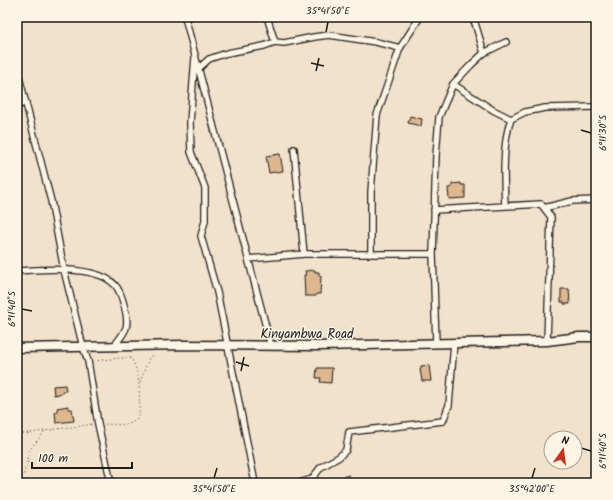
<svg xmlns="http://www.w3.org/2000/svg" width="613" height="500" font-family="Kalam,sans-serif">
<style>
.building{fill:#ddb78e;stroke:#1c1c1c}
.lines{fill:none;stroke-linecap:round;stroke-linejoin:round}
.street-casing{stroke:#1c1c1c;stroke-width:8}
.secondary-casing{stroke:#1c1c1c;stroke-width:11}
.path{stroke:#1c1c1c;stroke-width:1;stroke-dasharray:1 3;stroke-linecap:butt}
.street{stroke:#fcf5e5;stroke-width:5.5}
.secondary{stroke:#fcf5e5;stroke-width:8}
.ticks{fill:none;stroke:#1c1c1c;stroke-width:1.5}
.labels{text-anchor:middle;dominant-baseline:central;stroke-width:3;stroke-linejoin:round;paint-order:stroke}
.street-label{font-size:13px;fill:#1c1c1c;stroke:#fcf5e5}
.neatline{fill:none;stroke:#1c1c1c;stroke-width:1.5}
.ticks-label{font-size:10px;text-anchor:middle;fill:#1c1c1c}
</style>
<rect width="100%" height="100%" fill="#f3e2cb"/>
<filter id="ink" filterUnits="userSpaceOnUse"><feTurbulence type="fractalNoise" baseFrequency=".025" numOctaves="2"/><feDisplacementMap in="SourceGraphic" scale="8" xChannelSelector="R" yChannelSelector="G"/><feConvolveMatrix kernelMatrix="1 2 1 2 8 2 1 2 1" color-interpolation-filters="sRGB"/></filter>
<g filter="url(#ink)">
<path class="building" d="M410,116L422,119L421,126L408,123Z
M280,154L283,171L269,173L266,156Z
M461,183V185H465V198L449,199L448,188L452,187V184Z
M315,270V272H319V276H321L320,294H316V296H305L304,275H306L305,271Z
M561,289H569L570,304H564V302H561Z
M429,365L431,381H422L420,369H421V366Z
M317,368H332L331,383L320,382L321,378H316Z
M65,385L66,391H62L63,393L54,395L53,386Z
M68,406V409H72L74,421L56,423L55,412H58L57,408Z
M349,475L351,483H328V481Z"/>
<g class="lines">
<g class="street-casing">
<path id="street" d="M185,17L271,346
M267,17L275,42
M471,17L475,23L484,53
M195,57L190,122L191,152L205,188V221L201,236L217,292L255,483
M17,69L51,201L64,270L83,347L88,361L98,424L111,483
M198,69L209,59L227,53L264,46L275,42L284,43L314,37L329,35L376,42L400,48
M453,84L493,110L511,119
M17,106L26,102
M505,206C504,181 502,143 511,119L525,112L545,108L596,107
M544,208L572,201L596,200
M434,210L541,204L551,217L547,341
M304,254H433L436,156L439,117L453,84L471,65L484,53L506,42
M371,254V192L377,115L400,48L420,17
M433,254L436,344
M248,259L304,254L294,149
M17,271C41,269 98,265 115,285C120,290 122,298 124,305C130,326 127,330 114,346
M299,483L312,479L321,467L339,457L346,450L349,432L443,421L449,405L454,343"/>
</g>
<g class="secondary-casing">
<path id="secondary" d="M17,348L184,345L319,346L547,341L579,337H596"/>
</g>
<path class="path" d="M94,361L120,358H131C142,376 139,397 139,416C133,428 115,424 104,424
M140,382L149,358L154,354
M23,434L93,424
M22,478L27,464L28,452L45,431"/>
<use href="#street" class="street"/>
<use href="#secondary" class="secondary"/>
</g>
</g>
<path class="ticks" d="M326,32L328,22M311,63L324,66M316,71L319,58M581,130L591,133M22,309L32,311M236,362L249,366M241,371L244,357M581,448L591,451M214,478L217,468M532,478L535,468"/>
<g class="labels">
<g class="street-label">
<text x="307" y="334">Kinyambwa Road</text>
</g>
</g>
<rect width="613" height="500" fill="none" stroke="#fcf5e5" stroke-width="44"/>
<g transform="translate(563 450) rotate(14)"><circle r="19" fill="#fcf5e5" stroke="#a29e95"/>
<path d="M0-3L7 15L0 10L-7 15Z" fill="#c8321e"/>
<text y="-6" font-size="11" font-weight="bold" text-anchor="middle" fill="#1c1c1c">N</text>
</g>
<path d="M32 462v6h100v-6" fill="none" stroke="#1c1c1c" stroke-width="2"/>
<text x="38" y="462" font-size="12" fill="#1c1c1c" stroke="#fcf5e5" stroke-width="3" paint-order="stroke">100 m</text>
<rect x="22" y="22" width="569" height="456" class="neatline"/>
<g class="ticks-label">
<text x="328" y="14">35°41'50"E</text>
<text transform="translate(602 133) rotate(-90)" y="4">6°11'30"S</text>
<text transform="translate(11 309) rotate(-90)" y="4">6°11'40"S</text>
<text transform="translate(602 451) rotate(-90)" y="4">6°11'40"S</text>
<text x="214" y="492">35°41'50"E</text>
<text x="532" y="492">35°42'00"E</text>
</g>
</svg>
